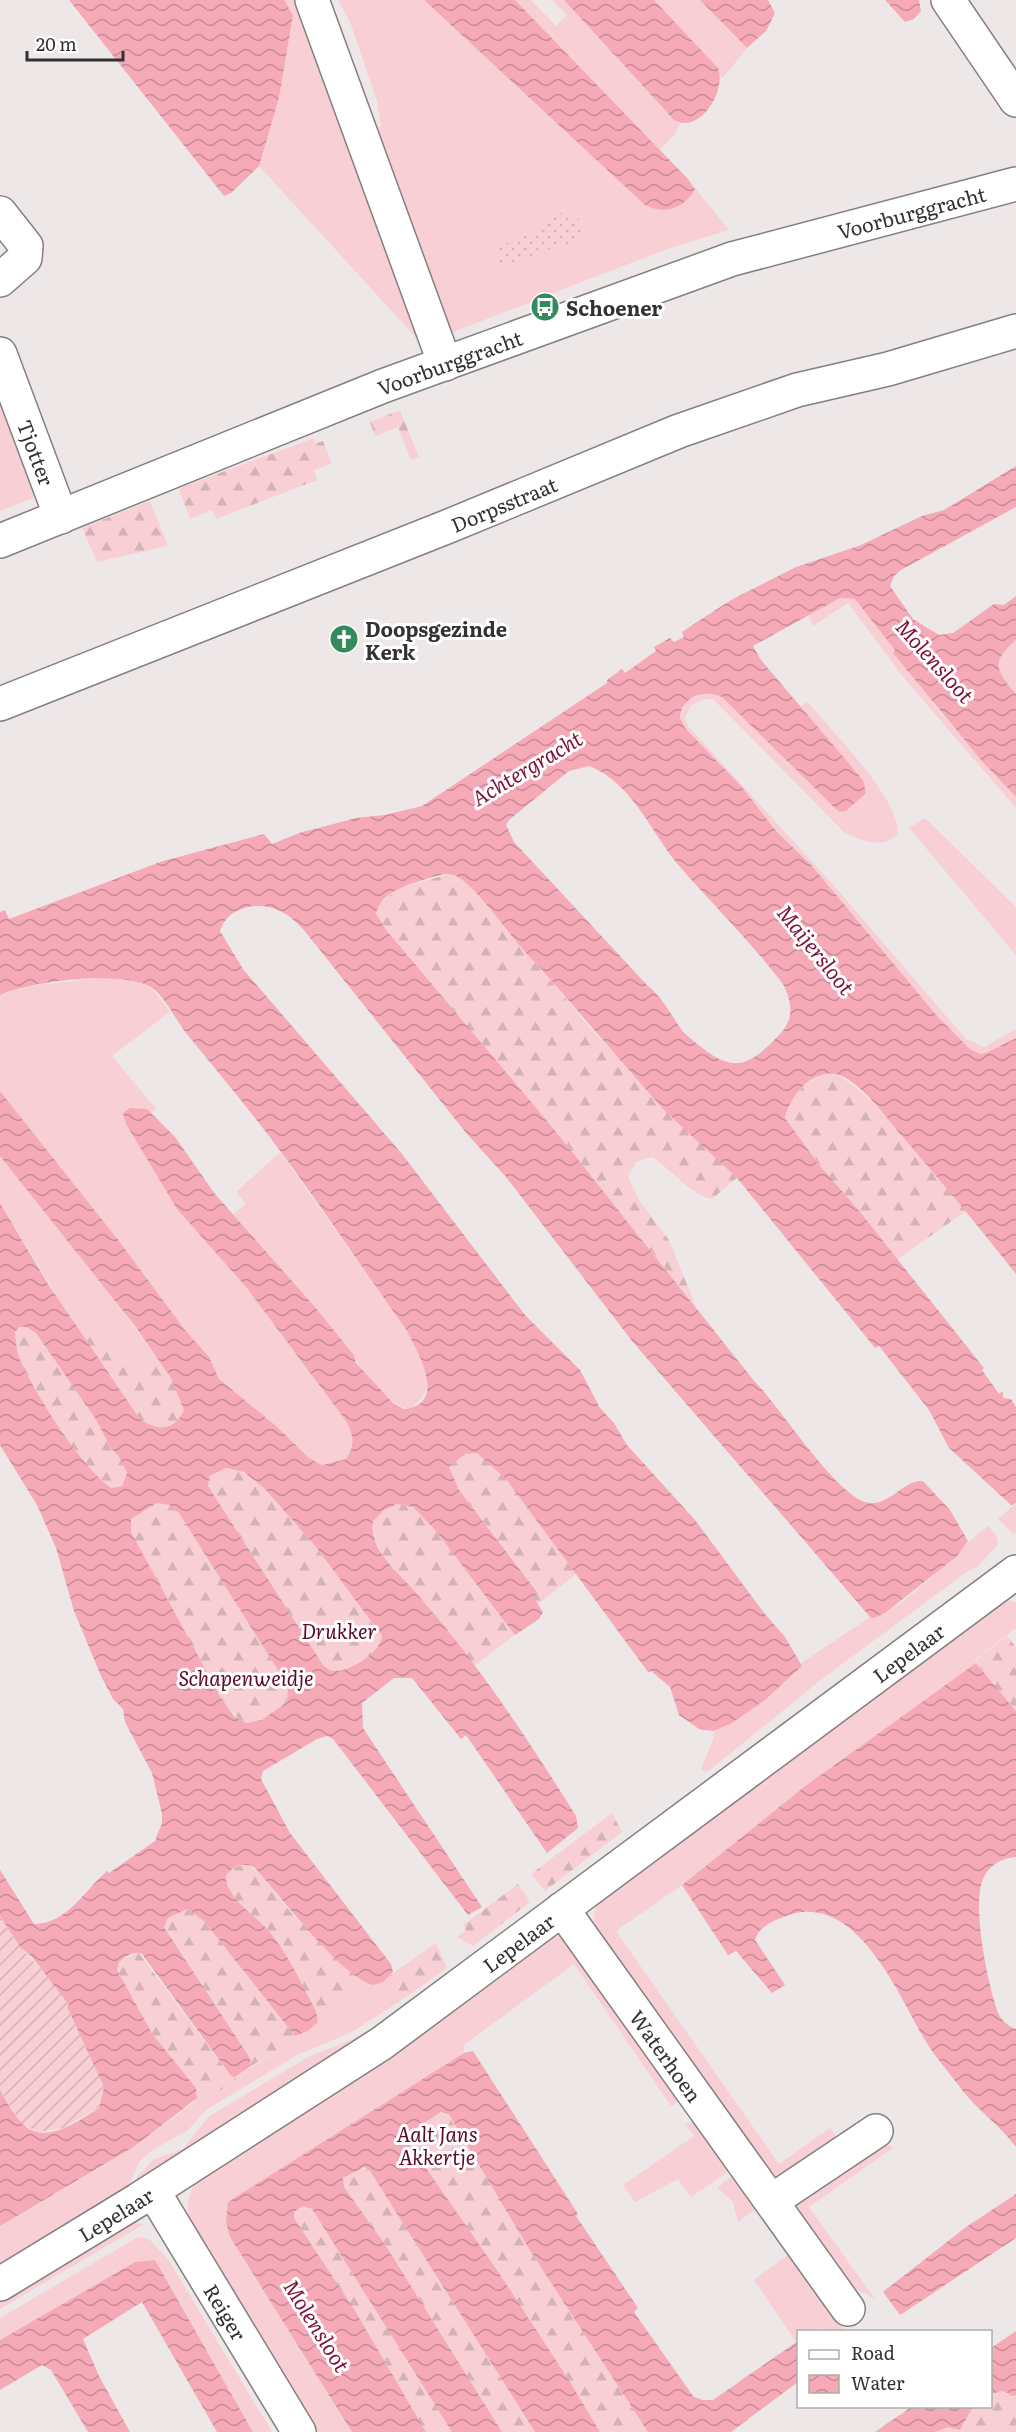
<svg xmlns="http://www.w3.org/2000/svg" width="1016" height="2432" font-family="Literata,serif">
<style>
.grass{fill:#f8cfd5}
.forest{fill:url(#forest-firs)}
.park{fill:url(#park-dots)}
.garden{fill:url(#garden-furrows)}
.water{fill:url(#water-waves);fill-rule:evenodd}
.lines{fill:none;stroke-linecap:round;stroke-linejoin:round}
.minor-casing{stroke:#857f80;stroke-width:36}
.minor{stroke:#fff;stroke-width:33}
.labels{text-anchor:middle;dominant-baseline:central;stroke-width:6;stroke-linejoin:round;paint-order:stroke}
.street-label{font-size:20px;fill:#333131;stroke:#fff}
.poi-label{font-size:20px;font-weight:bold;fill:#333131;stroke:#fff;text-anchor:start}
.park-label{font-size:20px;font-style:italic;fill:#5c0926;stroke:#fff}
.water-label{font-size:21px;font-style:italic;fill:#7f1238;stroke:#fff}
</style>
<defs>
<pattern id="forest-firs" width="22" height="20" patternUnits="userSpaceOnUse" patternTransform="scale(1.5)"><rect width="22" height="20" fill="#f8cfd5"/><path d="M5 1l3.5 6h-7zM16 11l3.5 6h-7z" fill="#d5b2b7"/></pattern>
<pattern id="park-dots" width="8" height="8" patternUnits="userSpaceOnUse" patternTransform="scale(1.5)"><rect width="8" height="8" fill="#f8cfd5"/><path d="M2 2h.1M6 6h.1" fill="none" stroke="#d5b2b7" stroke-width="1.8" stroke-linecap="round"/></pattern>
<pattern id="garden-furrows" width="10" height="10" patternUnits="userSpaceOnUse" patternTransform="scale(1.5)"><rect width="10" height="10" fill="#f8cfd5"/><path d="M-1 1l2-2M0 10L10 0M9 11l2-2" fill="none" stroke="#d5b2b7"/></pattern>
<pattern id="water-waves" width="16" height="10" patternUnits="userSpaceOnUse" patternTransform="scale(1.5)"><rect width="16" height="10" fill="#f6aab8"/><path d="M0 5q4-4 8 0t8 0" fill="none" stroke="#c88b96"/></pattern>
</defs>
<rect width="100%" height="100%" fill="#ede7e8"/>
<path class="grass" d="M284,0H298L421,343L259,166L279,98L293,15Z
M338,0H424L518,86L695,189L687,178L729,230L667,249L448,334L376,129L381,126L377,101L350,22Z
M515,0H531L556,26L567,15L552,0H564L667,113L680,124L674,135L660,150Z
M654,0H700L747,48L722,79L718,68Z
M0,393L37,490L33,498L0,511Z
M840,598L855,599L884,633L939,711L1016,797V808L904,678L848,603L813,626L808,616Z
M1016,640V694C996,671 990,662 1016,640Z
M711,692L722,697L839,812L846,811L865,793L863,780L801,707L807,702L813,708C837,737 898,797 898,834C882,850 862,841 844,832L713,699H705L691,705L685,718L688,726L836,888L966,1039L984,1047L1016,1029V1038L986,1053L980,1054L970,1049L938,1017L812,866L776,831L742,787L685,728L680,718L687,700Z
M925,818L1016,907V955L909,828Z
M108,977C143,979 150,983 170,1012L112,1056L156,1109L151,1113L147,1109L177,1209L246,1287L346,1421C354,1436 355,1445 346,1459L322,1465L309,1458L275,1425L219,1379L208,1357L185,1330L119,1241L0,1091V995L29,986Z
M280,1152L405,1328C419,1353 444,1388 410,1408C393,1410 359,1371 354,1355L315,1307L233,1214L246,1204L236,1192Z
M0,1156L99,1279L158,1359C107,1371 112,1343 77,1317L70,1318L0,1203Z
M1016,1503V1532L1014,1534L998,1519Z
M988,1526L996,1535L998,1544L978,1566L965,1573L822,1679L711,1769L706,1772L701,1769L714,1737L713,1731C747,1717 775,1691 802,1666L801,1663L870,1617L874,1618C919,1598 950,1555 988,1526Z
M1005,1600L1016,1602V1628L975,1660L976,1663L804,1787L682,1885L616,1931L779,2164L830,2128L840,2142L790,2176L770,2175L595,1929L594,1915L598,1899Z
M560,1936L571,1940L680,2100L671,2106L574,1964L464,2045V2053L230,2237L352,2432H314L189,2221C186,2205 189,2190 199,2176L549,1937Z
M355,1974L373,1985L389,1976L403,1999L352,2032L297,2055L206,2110L188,2130L151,2151L139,2162L127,2190L0,2268V2226L135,2146L194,2102L198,2094L196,2088L204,2102L235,2080V2077L281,2049L295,2036L308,2031L318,2022Z
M378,2025L326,2066L136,2184L137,2177L154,2159L183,2149L208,2117L310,2056L349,2041Z
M706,2120L738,2165L691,2197L678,2179L635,2202L623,2185L694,2136L685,2124Z
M882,2143L894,2147L809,2207L875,2299L844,2283L798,2214L796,2200Z
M741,2170L764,2203L738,2222L733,2202L717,2187Z
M128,2222L144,2224L0,2309V2297Z
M138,2237L149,2239L168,2259L272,2432H253L155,2260L135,2262L0,2340V2318Z
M796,2249L845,2319L841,2331H828L822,2328L798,2332L796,2342L754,2280Z"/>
<path class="forest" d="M400,410L419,457L411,460L398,427L375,436L370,422Z
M314,438L316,443L323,441L332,463L314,470L317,480L216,519L212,510L190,519L179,490L182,487Z
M150,501L168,546L97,562L82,528Z
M449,874C482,880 509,941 535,962L593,1031L737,1178L712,1199C692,1196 671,1169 652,1157L636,1162L628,1176L639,1200L669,1240L696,1307L553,1128L403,952L376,915L378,904L397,889Z
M829,1072C871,1085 935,1175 966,1211L898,1259L839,1191L785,1118C790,1095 807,1079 829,1072Z
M77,1317C111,1343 107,1371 158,1359L171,1378L184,1410C174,1431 158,1432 139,1418L70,1318Z
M23,1326L36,1333L98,1421L110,1447L119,1457L127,1473L122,1486L111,1488C81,1466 38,1398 22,1364C17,1354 16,1342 15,1332Z
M477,1452L506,1479L576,1574L537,1605L533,1597L538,1592L459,1490L448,1466L465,1454Z
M226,1468L244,1472L265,1489L316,1547L382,1636C381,1652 351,1671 335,1671C330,1671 327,1668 323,1665L208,1486V1476Z
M157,1503L169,1505L179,1513L288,1686L287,1702L262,1720L246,1723C221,1715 147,1564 131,1532V1519Z
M397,1504L413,1507L436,1531L515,1635L474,1666L427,1605L383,1556L373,1536V1521L383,1511Z
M1007,1636L1016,1647V1711L975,1661Z
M612,1813L622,1832L545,1891L531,1874Z
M248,1864L261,1875L293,1915L355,1974L318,2022L316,2011C300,1984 287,1950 265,1927C253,1914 225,1896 226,1876C232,1868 238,1865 248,1864Z
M518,1884L530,1902L473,1946L457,1937L466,1930L463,1925Z
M187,1909L204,1921L295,2036L281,2049L251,2066L250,2058L164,1926L168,1918Z
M436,1943L447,1968L403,1999L389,1976Z
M138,1952L230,2075L235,2077V2080L204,2102L153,2035L117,1970L119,1962Z
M436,2113L448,2115L529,2249L648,2432H600L499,2273L410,2148L407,2136Z
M360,2167L370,2171L535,2432H502L386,2246L344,2187L343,2178Z
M303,2206L312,2209L452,2432H426L354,2309L294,2218V2212Z
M1002,2391L1016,2396V2432H936L948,2427H963L973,2407L990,2406L991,2394Z"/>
<path class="park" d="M555,212L578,217C584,231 581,237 570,248H552L502,267L494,248L538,231Z"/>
<path class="garden" d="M0,1916L21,1948L56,1985L69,2005L67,2007L104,2087L99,2107L64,2128L38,2132L22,2124L0,2091Z"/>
<path class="water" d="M69,0H284L293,15L279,98L259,166L231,193L224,196Z
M424,0H515L687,178L695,189C684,209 664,215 645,205Z
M564,0H654L718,68C727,91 699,135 674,120Z
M700,0H768L775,13L766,31L747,48Z
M885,0H919L921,11L914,19L905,22Z
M1016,466V507L901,570L894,576L890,586L913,619L939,635L953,633L994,604L1004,605L1016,596V640C990,662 996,671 1016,694V797L981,760L893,653L895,650L855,599L840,598L753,646L761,660L863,780L866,793L846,811L839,812L722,697C704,689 682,696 680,718L685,728L742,787L776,831L812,866L938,1017L970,1049L980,1054L986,1053L1016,1038V1274C979,1227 941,1181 902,1136C885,1116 867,1090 844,1077C817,1063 790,1094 785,1118L821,1167L860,1212L984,1368L982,1370L999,1394L1003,1391V1398L1011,1399L1016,1407V1503L1011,1505L949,1448L929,1410L879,1346L875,1348L737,1178L663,1109L535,962C514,945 472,874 448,874C436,875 420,881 408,885C393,891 380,897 376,914L387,931L553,1128L755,1382C779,1405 839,1501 870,1503C892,1504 904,1479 923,1481L950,1510L968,1541L956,1557L885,1613L874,1618L870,1617L632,1341L506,1177L467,1134L303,929C296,922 289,915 280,911C258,900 227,907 220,931L243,969L402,1154L525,1315L580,1370L600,1408L614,1423L627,1445L695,1520L765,1614L785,1637L802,1666L765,1700L732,1723L713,1731L699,1729L679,1715L670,1687L651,1671L648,1672L506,1479L477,1453L465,1454L449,1467L459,1490L538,1593L533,1597L543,1612L539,1619L515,1635L436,1531L413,1507L397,1504L383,1511L373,1521C369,1548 393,1567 410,1586C473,1656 526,1736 576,1816L578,1828L547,1853L466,1735L461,1739L412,1678H394L362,1703L363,1728L482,1907L468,1915L333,1739L327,1736L317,1739L263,1771L261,1779L290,1833L391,1964L393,1972L383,1982L373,1985C340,1976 279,1894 254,1867C242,1862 233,1866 226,1876C225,1896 253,1914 265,1927C287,1950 301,1984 316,2011L318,2022L308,2031L295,2036L204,1921L187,1909L168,1918L164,1927L250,2058L251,2066L235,2077L231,2076L142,1954C133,1950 126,1957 119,1962L117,1970L153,2035L196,2088L197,2098L135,2146L0,2226V2091C7,2101 13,2114 22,2123C44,2147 78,2121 99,2108L104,2087L67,2007L69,2005L32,1957L21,1948L0,1916V1870L34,1924C67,1924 84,1891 107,1871L109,1873L155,1841L162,1823V1814L152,1773L125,1722L123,1709L113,1699L101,1676L74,1611L56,1548L37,1505L0,1445V1203L48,1284L139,1418C158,1432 174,1431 184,1410L171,1378L135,1326L0,1156V1091L119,1241L185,1330L209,1357L219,1379L275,1425L309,1458L322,1465L346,1459C355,1445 354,1436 346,1421L246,1287L177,1209L126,1124L123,1113L130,1108L147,1109L175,1137L215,1194L315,1307L354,1355L356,1363L393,1403L404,1409C450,1404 416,1348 405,1328C359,1264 316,1198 269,1136C242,1101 214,1067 186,1033C175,1019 163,992 147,985C114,971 32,981 0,995V912L5,910L9,919L163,861L264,834L272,844L299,833L356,818L385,815L422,806L607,683V680L622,669L625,673L656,651L654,647L670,638L674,642L684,637L682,632L731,600L796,567L861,545L922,516L944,510ZM589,766C633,783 651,833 680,867C714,906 752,943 783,984C792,1002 795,1019 779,1035C754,1061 738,1075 705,1050C697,1043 687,1037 681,1029C669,1012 663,998 647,985L514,842L506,825L509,820L569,771ZM20,1327H26L36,1333L97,1421L110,1447L119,1457L127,1473L122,1486L111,1488C81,1466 38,1398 22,1364C17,1354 16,1343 15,1332ZM226,1468L244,1472L265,1489L316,1547L382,1636C381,1652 351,1671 335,1671C330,1671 327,1668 323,1665L208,1486L209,1476ZM157,1503L169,1505L179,1513L288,1686L287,1702L262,1720L246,1723L234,1716L220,1696L131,1532V1519Z
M976,1663L1016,1711V1857C1001,1858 989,1865 983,1879C971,1905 989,1991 999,2015C1002,2021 1011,2028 1016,2029V2147C1001,2126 978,2111 962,2090C949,2072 933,2055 922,2035C897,1991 854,1890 786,1916C775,1920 758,1927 755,1940L785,1985L772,1993L736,1951L728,1955L682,1885L804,1787Z
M473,2051L578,2214L576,2216L638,2308L634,2312L693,2396L702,2400H713L798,2341V2382L731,2432H648L529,2249L449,2115L441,2112L410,2132L407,2141L499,2273L570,2382L600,2432H535L370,2171L364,2167L343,2178L344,2187L386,2246L502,2432H452L312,2209L303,2206L294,2212V2218L354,2309L426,2432H352L230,2237L226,2222L228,2202L464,2053Z
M1016,2194V2238L900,2315L883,2292L966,2227Z
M155,2260L253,2432H217L142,2302L83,2339L99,2376L130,2432H88L51,2370L42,2365L0,2390V2340L135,2262Z
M1016,2331V2396L1002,2391L991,2394V2348Z
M913,2406H973V2407L960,2430L948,2427L935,2432H875Z"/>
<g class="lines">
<g class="minor-casing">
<g id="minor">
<path d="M312,0L445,364"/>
<path d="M948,0L1016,100"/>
<path d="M0,213L26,246L25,258L0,280"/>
<path id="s1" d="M0,354L61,517"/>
<path id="s2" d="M0,541L383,386L732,259L1016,184"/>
<path id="s3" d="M0,704L449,526L679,431L797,390L888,369L1016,331"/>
<path id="s4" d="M562,1909L848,2309"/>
<path id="s5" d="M153,2191L299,2432"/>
<path d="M773,2200L876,2131"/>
<path id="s6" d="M0,2284L138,2200L382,2043L1016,1572"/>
</g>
</g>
<use href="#minor" class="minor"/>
</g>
<defs>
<g id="bus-disc" transform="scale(1.5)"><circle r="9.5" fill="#358a5d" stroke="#fff"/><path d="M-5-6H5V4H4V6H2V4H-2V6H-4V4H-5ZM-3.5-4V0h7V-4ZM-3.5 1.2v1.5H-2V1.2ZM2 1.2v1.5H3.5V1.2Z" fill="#fff"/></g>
<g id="church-disc" transform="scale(1.5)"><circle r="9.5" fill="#358a5d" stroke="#fff"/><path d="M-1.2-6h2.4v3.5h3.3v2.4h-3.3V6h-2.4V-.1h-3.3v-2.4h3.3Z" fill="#fff"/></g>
</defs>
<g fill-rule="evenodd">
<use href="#bus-disc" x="545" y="307"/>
<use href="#church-disc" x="344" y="639"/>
</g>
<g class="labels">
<g class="street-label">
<text stroke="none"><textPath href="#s2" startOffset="970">Voorburggracht</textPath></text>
<text stroke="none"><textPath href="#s2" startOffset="484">Voorburggracht</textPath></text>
<text stroke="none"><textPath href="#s1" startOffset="105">Tjotter</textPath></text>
<text stroke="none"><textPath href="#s3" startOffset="542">Dorpsstraat</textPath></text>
<text stroke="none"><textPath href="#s6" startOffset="1107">Lepelaar</textPath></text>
<text stroke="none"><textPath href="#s6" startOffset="621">Lepelaar</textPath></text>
<text stroke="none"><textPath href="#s4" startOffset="180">Waterhoen</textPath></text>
<text stroke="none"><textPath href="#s6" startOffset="135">Lepelaar</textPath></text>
<text stroke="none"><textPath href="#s5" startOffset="141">Reiger</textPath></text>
</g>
<g class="poi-label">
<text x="566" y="307">Schoener</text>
<text x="365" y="628">Doopsgezinde<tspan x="365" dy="23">Kerk</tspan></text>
</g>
<g class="park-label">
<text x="339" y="1630">Drukker</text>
<text x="246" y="1677">Schapenweidje</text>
<text x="437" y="2133">Aalt Jans<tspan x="437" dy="23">Akkertje</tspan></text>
</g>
<g class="water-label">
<text transform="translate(936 660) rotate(48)">Molensloot</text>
<text transform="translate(526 767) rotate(-31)">Achtergracht</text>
<text transform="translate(817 949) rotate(51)">Maijersloot</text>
<text transform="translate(318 2325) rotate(58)">Molensloot</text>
</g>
</g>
<rect x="797" y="2330" width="195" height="78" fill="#ffffff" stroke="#adadad" stroke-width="1.5"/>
<rect x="809" y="2350" width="30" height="9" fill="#ffffff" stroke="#adadad" stroke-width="1.5"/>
<text x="851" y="2360" font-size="18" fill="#333131">Road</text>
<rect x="809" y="2375" width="30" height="18" fill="url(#water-waves)" stroke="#adadad" stroke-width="1.5"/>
<text x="851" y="2390" font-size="18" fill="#333131">Water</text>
<path d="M27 51v9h96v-9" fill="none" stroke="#333131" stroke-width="3"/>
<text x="36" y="51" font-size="18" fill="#333131" stroke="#ffffff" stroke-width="4.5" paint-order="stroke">20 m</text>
</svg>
